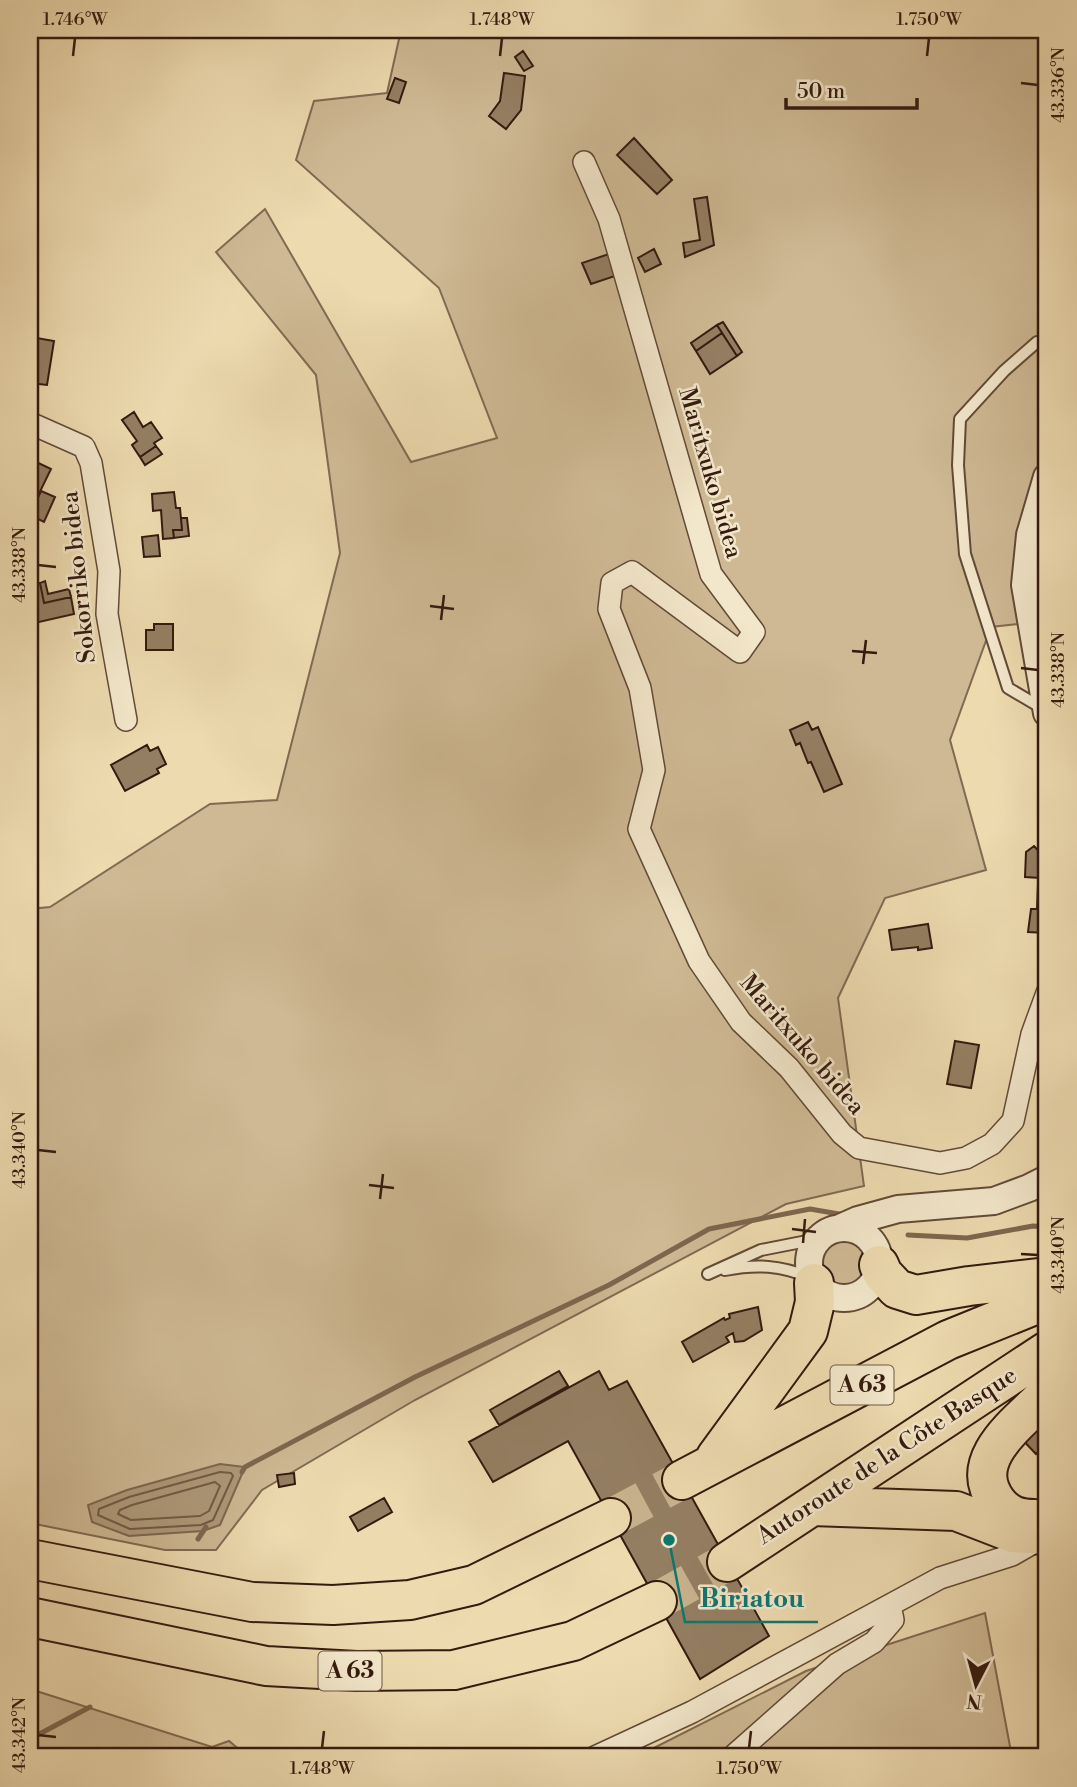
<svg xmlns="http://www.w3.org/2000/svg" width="1077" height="1787" font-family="'Libre Bodoni',serif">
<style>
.green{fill:#ceb994;stroke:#816a52;stroke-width:2}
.water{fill:#ae9979;stroke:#7d664f;stroke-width:2}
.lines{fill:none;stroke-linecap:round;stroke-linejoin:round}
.shore{stroke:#715a44;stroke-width:2}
.stream{stroke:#7d664f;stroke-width:5}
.building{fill:#947e62;stroke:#341a0f;stroke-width:2}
.motorway-tunnel{stroke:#c8b48f;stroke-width:38;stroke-dasharray:38 19;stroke-linecap:butt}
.service-casing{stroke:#624a37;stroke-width:14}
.minor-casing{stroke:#624a37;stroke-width:24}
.tertiary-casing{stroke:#624a37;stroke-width:30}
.motorway-casing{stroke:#341a0f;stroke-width:42}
.service{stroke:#f3e7cb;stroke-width:10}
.minor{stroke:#f3e7cb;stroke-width:21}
.tertiary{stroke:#f3e7cb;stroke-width:26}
.motorway{stroke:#eddaaf;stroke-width:38}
.ticks{fill:none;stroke:#341a0f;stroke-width:2.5}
.labels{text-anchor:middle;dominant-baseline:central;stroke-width:5;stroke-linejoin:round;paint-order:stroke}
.shield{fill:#f3e7cb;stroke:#6d5847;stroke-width:2}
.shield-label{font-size:23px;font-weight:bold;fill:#341a0f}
.street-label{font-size:24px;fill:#341a0f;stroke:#f3e7cb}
.leader{fill:none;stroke:#0f766e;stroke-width:2.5}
.callout-dot{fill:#0f766e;stroke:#f3e7cb;stroke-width:2.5}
.callout-label{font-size:26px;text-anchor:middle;font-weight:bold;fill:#0f766e;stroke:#f3e7cb;stroke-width:5;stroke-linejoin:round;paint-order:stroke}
.neatline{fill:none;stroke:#341a0f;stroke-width:2.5}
.ticks-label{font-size:18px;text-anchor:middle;fill:#341a0f}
</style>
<rect width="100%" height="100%" fill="#eddaaf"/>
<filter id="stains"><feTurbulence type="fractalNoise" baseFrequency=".00286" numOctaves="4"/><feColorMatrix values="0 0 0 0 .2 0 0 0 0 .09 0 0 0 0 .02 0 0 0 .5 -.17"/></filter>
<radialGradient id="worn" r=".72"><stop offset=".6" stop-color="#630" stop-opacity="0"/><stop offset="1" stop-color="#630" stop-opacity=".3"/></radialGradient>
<path class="green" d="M401,30H1047V621L991,627L950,740L986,870L885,898L838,998L864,1186L786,1204L415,1400L262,1490L216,1550H165L30,1523V909L50,907L210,804L277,800L340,553L316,375L216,252L265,209L411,462L497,438L439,288L296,160L314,101L387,93Z
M818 1262a25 25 0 1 1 50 0a25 25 0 1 1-50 0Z
M985,1613L1012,1757H636L806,1671Z
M30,1689L212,1747L229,1741L248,1757H30Z"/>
<path class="water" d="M220,1464L245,1467L220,1525L203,1531L129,1536L92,1522L88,1505L127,1490Z"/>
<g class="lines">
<path class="shore" d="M220,1472L231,1473L233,1476L213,1520L201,1525L130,1529L98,1515L99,1509L129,1497Z
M215,1482L220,1486L209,1511L200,1516L131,1520L118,1514L120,1510L132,1505Z"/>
<path class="stream" d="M908,1235L967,1238L1033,1226L1047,1227
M242,1472L245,1467L415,1377L609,1285L709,1229L810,1209L845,1215
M198,1539L206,1527
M30,1739L90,1707"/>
</g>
<path class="building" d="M523,51L533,66L524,71L515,57Z
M504,73L525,76L521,110L506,129L489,116L500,101Z
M395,78L406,82L399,103L387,99Z
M634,138L672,180L657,194L617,155Z
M707,197L714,245L685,257L683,243L700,240L694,199Z
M654,249L661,264L645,272L638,258Z
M612,253L621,274L591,284L582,263Z
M723,322L742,352L737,356L717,325Z
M717,325L722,333L696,351L691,343Z
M722,333L737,356L710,374L696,351Z
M31,337L54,341L47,385L30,383Z
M134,412L143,427L151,422L162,438L154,443L156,446L140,457L132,445L137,441L122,420Z
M156,446L162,454L145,465L140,457Z
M30,459L51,469L32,508L30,507Z
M41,491L55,497L44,522L30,515Z
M174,492L176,508H180L182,530H173L174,538L163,539L161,510L153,511L152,494Z
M181,518H187L189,536L174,538L173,530H182Z
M158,535L160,556L144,557L142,537Z
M45,581L48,594L69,589L71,597L44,603L40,583Z
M40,583L44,603L71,597L74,614L30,624V585Z
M154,624H173V650H146V630H154Z
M808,722L812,730L818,727L842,784L824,792L811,762L808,763L800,743L796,745L790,730Z
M147,745L150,751L158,747L166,764L157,769L159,773L125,791L111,765Z
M1034,846L1043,856L1040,878L1025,877L1026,852Z
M1038,884L1047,885V933L1028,932L1031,909H1037Z
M928,924L932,948L918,950V947L892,950L889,930Z
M955,1041L979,1045L971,1088L947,1084Z
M758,1307L762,1330L744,1341L735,1342L733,1333L726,1337L729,1342L693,1362L682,1342L724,1318L725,1320L730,1318L729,1314Z
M559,1371L568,1386L499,1425L490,1410Z
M599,1371L609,1390L627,1381L769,1636L700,1679L568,1441L493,1482L469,1442Z
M1047,1408V1444L1036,1454L1018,1435Z
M294,1473L295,1484L279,1487L277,1475Z
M384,1498L392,1512L358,1531L350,1517Z"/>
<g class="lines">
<path class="motorway-tunnel" d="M611,1518L682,1480
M657,1601L727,1562"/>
<g class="service-casing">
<path id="service" d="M1037,342L1004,371L960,419L958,465L965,554L1008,688L1042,708
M725,1270C756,1264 781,1265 811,1278
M708,1274L761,1250L817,1239"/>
</g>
<g class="minor-casing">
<path id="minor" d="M584,162L609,219L711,574L754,632L740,652L632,572L612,583L609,609L640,688L654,770L639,829L699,961L741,1022L789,1068L842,1134L859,1148L940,1163L966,1158L992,1144L1013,1121L1032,1034L1047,993
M30,423L84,447L91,463L109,571L107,614L126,720
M595,1757L692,1712L940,1578L1012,1555L1040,1539
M732,1757L837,1664L874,1642L893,1620L890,1605"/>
</g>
<g class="tertiary-casing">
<path id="tertiary" d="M1047,477L1030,535L1025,585L1047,713
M809 1263a35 35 0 1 1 70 0a35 35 0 1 1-70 0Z
M840,1228L858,1220L898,1209L994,1201L1029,1188L1047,1179"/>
</g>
<g class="motorway-casing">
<path id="motorway" d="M879,1265L883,1274L897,1289L916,1295L969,1286L1047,1277
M716,1457L808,1331L815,1302L814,1283
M682,1480L948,1340L1047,1300
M812,1506L956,1511L1013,1533L1047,1535
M1035,1519C1018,1519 1007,1515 997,1502C965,1459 1020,1422 1047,1394
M30,1559L252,1602L333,1605L410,1600L474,1585L611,1518
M727,1562L1047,1351
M30,1617L266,1666L357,1671L454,1670L573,1641L657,1601"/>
</g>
<use href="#service" class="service"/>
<use href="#minor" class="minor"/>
<use href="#tertiary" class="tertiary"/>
<use href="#motorway" class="motorway"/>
</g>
<path class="ticks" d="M73,56L75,38M500,56L502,38M927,56L929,38M1021,83L1038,85M38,565L56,567M430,606L454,609M441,620L444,595M852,651L877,653M863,664L866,640M1021,668L1038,670M38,1150L56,1152M369,1185L394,1188M380,1199L383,1174M792,1229L816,1232M803,1243L805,1219M1021,1254L1038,1255M38,1735L56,1737M322,1748L324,1731M749,1748L751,1731"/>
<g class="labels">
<g class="shield">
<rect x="830.5" y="1365.5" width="63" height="39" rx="5"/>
<rect x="318.5" y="1651.5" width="63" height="39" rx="5"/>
</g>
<g class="shield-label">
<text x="862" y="1385">A 63</text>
<text x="350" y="1671">A 63</text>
</g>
<g class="street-label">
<text transform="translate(710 473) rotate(74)">Maritxuko bidea</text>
<text transform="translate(79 577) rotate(-96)">Sokorriko bidea</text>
<text transform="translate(802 1045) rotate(49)">Maritxuko bidea</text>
<text transform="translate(887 1456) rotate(-33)">Autoroute de la Côte Basque</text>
</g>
</g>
<path class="leader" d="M669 1540L685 1622H818"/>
<circle class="callout-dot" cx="669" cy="1540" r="7"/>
<g class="callout-label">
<text x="752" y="1607">Biriatou</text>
</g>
<rect width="1077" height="1787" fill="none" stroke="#eddaaf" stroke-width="77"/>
<g transform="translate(976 1685) rotate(186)" stroke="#f3e7cb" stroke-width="5" paint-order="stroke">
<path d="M0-5L12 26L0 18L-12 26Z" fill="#341a0f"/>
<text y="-10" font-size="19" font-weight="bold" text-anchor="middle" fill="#341a0f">N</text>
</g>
<path d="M786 98v10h131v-10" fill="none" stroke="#341a0f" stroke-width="3.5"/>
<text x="797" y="98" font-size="21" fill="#341a0f" stroke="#f3e7cb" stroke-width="5" paint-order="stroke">50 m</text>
<rect x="38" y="38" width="1000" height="1710" class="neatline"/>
<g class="ticks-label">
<text x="75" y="25">1.746°W</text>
<text x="502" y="25">1.748°W</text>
<text x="929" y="25">1.750°W</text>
<text transform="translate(1058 85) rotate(-90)" y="6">43.336°N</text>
<text transform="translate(19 565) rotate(-90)" y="6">43.338°N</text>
<text transform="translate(1058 670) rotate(-90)" y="6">43.338°N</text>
<text transform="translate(19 1150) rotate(-90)" y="6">43.340°N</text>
<text transform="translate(1058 1255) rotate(-90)" y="6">43.340°N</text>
<text transform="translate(19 1735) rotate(-90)" y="6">43.342°N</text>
<text x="322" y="1774">1.748°W</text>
<text x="749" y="1774">1.750°W</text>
</g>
<rect width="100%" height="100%" filter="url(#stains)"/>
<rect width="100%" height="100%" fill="url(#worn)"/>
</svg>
